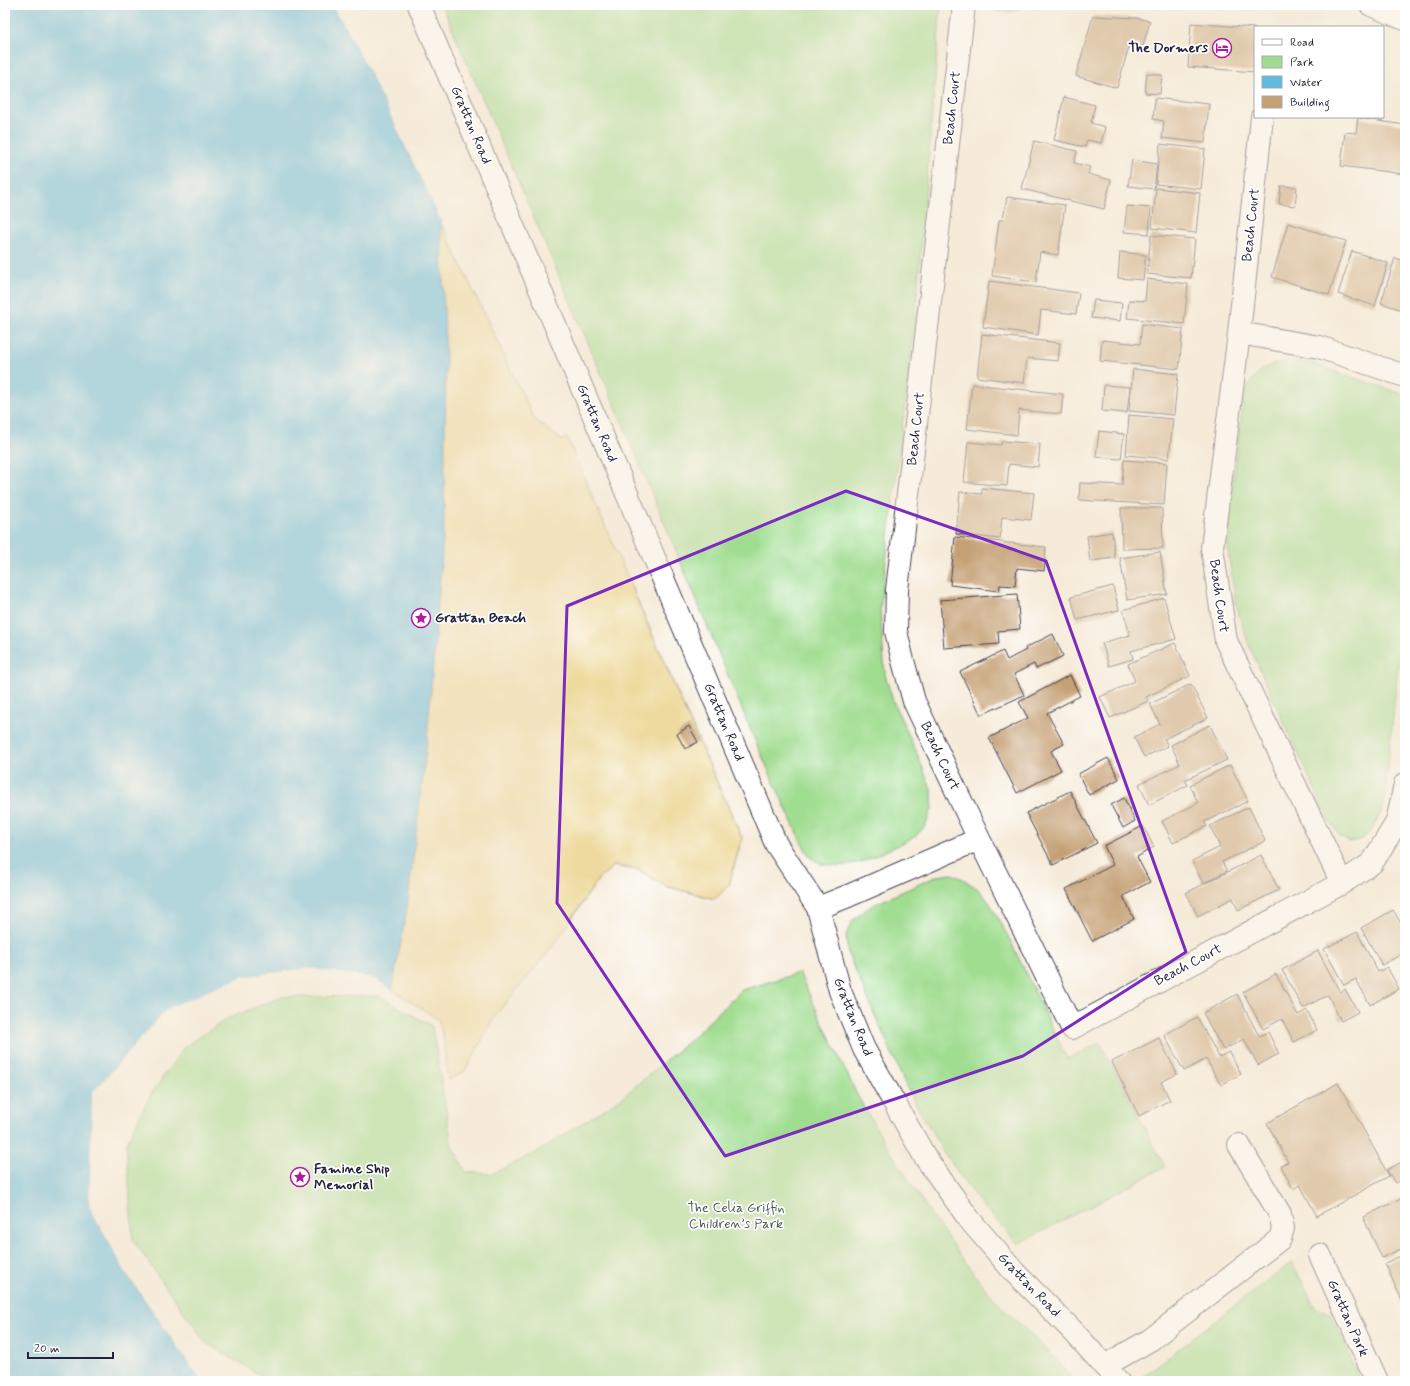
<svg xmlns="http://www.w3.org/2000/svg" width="1410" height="1386" font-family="Mynerve,sans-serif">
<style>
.green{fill:#a1dd91;stroke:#628066}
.sand{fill:#eeda9e;stroke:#887e6c}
.water{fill:#62badf;stroke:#426e8d}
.pier{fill:#f6ebd9}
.building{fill:#c5a074}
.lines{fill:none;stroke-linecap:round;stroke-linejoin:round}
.minor-casing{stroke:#424053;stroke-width:24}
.secondary-casing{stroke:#424053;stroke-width:24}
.minor{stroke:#fff;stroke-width:22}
.secondary{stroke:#fff;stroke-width:22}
.marked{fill:none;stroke:#7b2cbf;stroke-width:3;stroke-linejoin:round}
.labels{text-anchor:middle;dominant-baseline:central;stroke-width:3.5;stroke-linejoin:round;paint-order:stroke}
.poi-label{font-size:14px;font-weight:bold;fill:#22223b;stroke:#fff;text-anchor:start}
.street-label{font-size:14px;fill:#22223b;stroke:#fff}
.park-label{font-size:14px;fill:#485a55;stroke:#fff}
</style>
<rect width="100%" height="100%" fill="#fff"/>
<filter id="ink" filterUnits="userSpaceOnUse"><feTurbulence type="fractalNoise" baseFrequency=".025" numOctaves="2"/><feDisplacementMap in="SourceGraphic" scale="8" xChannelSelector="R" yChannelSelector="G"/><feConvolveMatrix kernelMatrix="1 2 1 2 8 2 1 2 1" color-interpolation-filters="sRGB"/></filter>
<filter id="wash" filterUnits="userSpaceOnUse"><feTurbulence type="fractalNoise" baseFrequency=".012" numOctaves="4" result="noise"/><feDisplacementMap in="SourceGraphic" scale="16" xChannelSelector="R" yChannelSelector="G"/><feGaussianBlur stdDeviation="0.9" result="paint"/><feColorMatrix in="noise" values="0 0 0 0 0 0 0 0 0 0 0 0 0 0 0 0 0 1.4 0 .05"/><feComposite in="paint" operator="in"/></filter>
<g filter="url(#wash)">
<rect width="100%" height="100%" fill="#f6ebd9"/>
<path class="green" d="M442,5H941L915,321L880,610L885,675L894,704L916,751L932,792V809L925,826L915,837L862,862L840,866L822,864L811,858L802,844L757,745L623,424Z
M987,5H1025C1014,13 997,15 987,5Z
M1285,361L1310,363L1405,395V595L1384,806L1372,830L1362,839L1350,842L1340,836L1329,821L1249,646L1236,604L1228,551L1231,495L1244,394L1254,377L1266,367Z
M952,874L963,879L978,889L989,902L1011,942L1067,1059L1100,1043L1165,1167L1018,1244L980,1203L944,1153L908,1090L848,954L846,935L853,920L871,906L937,876Z
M799,973L857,1095L888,1148L938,1225L983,1286L1006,1311L1045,1348L1075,1381H270L206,1343L133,1241L126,1144L151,1094L184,1047L227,1019L281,997L379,996L432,1026L452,1146L466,1172L492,1174L539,1151L620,1099L689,1041L742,990Z
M1292,1262L1315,1307L1331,1314L1361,1381H1146L1142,1377Z"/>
<path class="sand" d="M333,5L372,77L534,419L561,440L567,438L692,726L742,838L729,885L715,899L665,886L639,870L614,866L599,878L554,945L495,1016L465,1071L448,1080L443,1035L438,1019L374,978Z"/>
<path class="water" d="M5,5H333L372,77L441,221L446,362L444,527L427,741L407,909L392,990L374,978L308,968L241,977L168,1009L92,1093L89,1206L125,1271L201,1381H5Z"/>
<path class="pier" d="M333,5H335L374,77L443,220V225L372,77Z
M308,968L374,978L392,990V992L373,980L308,970L242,979L169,1010L94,1094L91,1206L127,1270L203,1381H201L125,1271L89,1206L92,1093L168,1008L241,977Z"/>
<g id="blocks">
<path class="building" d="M1093,16L1136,18L1150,21L1143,46L1130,43L1117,88L1076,76Z
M1191,23L1255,28V72L1188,67Z
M1147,73L1162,75L1160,94L1145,93Z
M1064,97L1095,105L1091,123L1105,127L1101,143L1087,140L1085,147L1054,140Z
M1155,98L1209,104L1205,143L1162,138L1164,121L1153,119Z
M1358,118L1405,125V174L1341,166L1345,132L1356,133Z
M1034,141L1077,151L1074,163L1090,167L1088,174L1111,180L1104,209L1022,189Z
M1160,144L1205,149L1201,189L1156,184Z
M1132,160L1157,164L1154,189L1128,186Z
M1281,186L1297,187L1295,206L1279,204Z
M1156,188L1200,193L1196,233L1152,228Z
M1007,197L1065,205L1058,255L1040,252L1036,282L992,276L999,220H1003Z
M1127,206L1151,208L1149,234L1124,232Z
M1288,223L1346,241L1329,295L1272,277Z
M1151,235L1195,239L1191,278L1147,274Z
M1352,251L1388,263L1375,306L1338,294Z
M1120,252L1146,255L1143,280L1118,278Z
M1395,258L1405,261V311L1381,303Z
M1147,279L1188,284L1184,324L1127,318L1129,300L1145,301Z
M989,281L1079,293L1076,314L1041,310L1038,335L983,327Z
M1094,300L1122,303L1120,321L1091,318Z
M1142,324L1183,329L1179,369L1100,361L1102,340L1140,344Z
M982,334L1060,343L1058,361L1027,358L1024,383L977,377Z
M1133,369L1178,374L1174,415L1129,411Z
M972,384L1063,394L1061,414L1019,410L1017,435L967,429Z
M1104,385L1130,387L1127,413L1102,411Z
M1129,415L1173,419L1169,459L1126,455Z
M1099,431L1124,434L1121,459L1096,457Z
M1002,441L1040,444L1038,467L1009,464L1007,486L964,482L968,442L1001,445Z
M1124,460L1167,463L1164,505L1079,500L1080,483L1122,485Z
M982,488L1034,493L1031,520L1002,517L1000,539L956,534L960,492L982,494Z
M1121,508H1162L1163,548L1122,549Z
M1112,532L1115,558L1090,561L1087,536Z
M955,537L1046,547L1044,571L1017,568L1015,586L1000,585L999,591L950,585Z
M1160,552L1167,594L1127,600L1120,558Z
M1113,586L1119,610L1077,620L1071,597Z
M1017,594L1020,629L998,631L999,644L944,648L940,600Z
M1164,598L1176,639L1131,651L1133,659L1109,666L1102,643L1130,635L1123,610Z
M1053,634L1063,656L1036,669L1034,664L1014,674L1024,695L981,715L960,672L1003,651L1007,660L1026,650L1025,648Z
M1175,643L1190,676L1146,697L1148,701L1110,718L1100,697L1135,681L1128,664Z
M1070,675L1080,696L1047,713L1064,744L1051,751L1061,770L1017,793L989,738L1028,718L1019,702Z
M1191,684L1208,718L1164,739L1168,746L1144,757L1134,737L1160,724L1150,704Z
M1210,725L1227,760L1185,780L1188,785L1149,805L1139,784L1180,764L1171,745Z
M689,726L698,742L685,749L677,734Z
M1108,758L1119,779L1089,795L1078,774Z
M1230,765L1248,801L1204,822L1207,826L1173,843L1162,821L1198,803L1190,785Z
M1070,791L1097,843L1053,865L1026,813Z
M1124,798L1135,821L1123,828L1111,805Z
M1249,807L1265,841L1222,862L1227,871L1203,883L1192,861L1220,847L1210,826Z
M1143,826L1154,847L1137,857L1150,882L1123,896L1134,919L1092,941L1066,889L1113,865L1104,846Z
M1261,855L1279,890L1238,910L1233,898L1198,916L1186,893Z
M1393,910L1405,930V952L1382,965L1361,928Z
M1357,932L1378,972L1387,967L1399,989L1370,1005L1356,979L1344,985L1324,949Z
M1318,951L1340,992L1345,989L1358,1012L1341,1021L1328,995L1303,1008L1282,970Z
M1276,974L1298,1015L1307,1010L1317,1030L1294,1042L1282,1019L1263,1029L1243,992Z
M1237,994L1259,1036L1268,1032L1279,1054L1258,1065L1244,1039L1223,1050L1203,1013Z
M1197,1017L1219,1057L1229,1052L1241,1074L1221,1085L1206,1059L1184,1071L1164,1035Z
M1159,1038L1177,1074L1161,1082L1170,1100L1139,1116L1112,1062Z
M1338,1083L1389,1176L1317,1216L1300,1185L1293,1189L1281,1166L1288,1162L1267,1123Z
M1405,1160V1177L1395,1183L1387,1170Z
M1405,1197V1247L1382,1258L1363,1217Z
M1405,1254V1302L1403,1303L1385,1263Z"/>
</g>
</g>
<g filter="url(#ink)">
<use href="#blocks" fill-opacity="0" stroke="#424053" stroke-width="1"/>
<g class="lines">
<g class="minor-casing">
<path id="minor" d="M419,5L776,844L818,908L840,991L864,1049L925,1157L969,1219L1015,1273L1072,1330L1118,1381
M964,5L897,590L896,631L902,657L914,701L979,839L1072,1028L1342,883L1372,863L1397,822L1405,784
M1262,117L1239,333L1212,548L1226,641L1342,883
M1239,333L1319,347L1405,376
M818,908L848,896L979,839
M1320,1255L1377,1381
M1104,1366L1150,1340L1280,1239L1283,1228L1280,1214L1239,1145"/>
</g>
<g class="secondary-casing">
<path id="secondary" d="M1371,5L1405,19"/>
</g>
<use href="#minor" class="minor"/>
<use href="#secondary" class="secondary"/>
</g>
</g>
<path d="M0 0H1410V1386H0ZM846,491L1046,561L1186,952L1023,1056L725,1156L557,903L567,606Z" fill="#f6ebd9" fill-opacity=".55" fill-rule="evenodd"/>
<path class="marked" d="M846,491L1046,561L1186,952L1023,1056L725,1156L557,903L567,606Z"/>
<defs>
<g id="hotel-ring" transform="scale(1)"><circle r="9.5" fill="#fff" stroke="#b5179e" stroke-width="1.5"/><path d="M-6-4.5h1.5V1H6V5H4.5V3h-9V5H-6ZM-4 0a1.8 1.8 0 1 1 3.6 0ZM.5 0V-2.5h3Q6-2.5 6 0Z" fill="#b5179e"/></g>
<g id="sight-ring" transform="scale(1)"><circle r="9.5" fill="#fff" stroke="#b5179e" stroke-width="1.5"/><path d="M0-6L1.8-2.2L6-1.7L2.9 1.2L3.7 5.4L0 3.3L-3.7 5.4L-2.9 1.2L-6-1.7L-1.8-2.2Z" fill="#b5179e"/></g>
</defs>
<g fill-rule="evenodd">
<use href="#hotel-ring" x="1222" y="48"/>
<use href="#sight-ring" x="421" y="618"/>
<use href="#sight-ring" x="300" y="1177"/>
</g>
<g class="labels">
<g class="poi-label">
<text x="1208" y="48" text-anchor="end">The Dormers</text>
<text x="435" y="618">Grattan Beach</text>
<text x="314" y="1169">Famine Ship<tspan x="314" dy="16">Memorial</tspan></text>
</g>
<g class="street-label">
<text transform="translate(952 108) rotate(-84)">Beach Court</text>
<text transform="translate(471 125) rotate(67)">Grattan Road</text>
<text transform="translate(1251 225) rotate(-84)">Beach Court</text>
<text transform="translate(597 423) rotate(67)">Grattan Road</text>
<text transform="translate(916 429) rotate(-84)">Beach Court</text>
<text transform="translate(1219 596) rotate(82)">Beach Court</text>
<text transform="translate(724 722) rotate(67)">Grattan Road</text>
<text transform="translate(940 756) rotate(65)">Beach Court</text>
<text transform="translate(1188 965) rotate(-28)">Beach Court</text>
<text transform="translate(853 1017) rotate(68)">Grattan Road</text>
<text transform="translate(1029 1285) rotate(46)">Grattan Road</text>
<text transform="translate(1348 1318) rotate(66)">Grattan Park</text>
</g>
<g class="park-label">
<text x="736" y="1208">The Celia Griffin<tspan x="736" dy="16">Children’s Park</tspan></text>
</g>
</g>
<rect width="1410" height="1386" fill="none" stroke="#fff" stroke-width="20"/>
<rect x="1254" y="26" width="130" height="92" fill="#ffffff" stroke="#a7a7b1"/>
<rect x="1262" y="39" width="20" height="6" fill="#ffffff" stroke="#a7a7b1"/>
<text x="1290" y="46" font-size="12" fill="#22223b">Road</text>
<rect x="1262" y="56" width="20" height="12" fill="#a1dd91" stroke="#a7a7b1"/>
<text x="1290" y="66" font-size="12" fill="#22223b">Park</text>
<rect x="1262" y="76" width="20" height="12" fill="#62badf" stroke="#a7a7b1"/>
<text x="1290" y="86" font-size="12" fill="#22223b">Water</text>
<rect x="1262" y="96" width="20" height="12" fill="#c5a074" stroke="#a7a7b1"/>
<text x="1290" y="106" font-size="12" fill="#22223b">Building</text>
<path d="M28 1352v6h85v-6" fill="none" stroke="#22223b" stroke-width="2"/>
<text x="34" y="1352" font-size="12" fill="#22223b" stroke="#ffffff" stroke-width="3" paint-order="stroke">20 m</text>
</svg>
